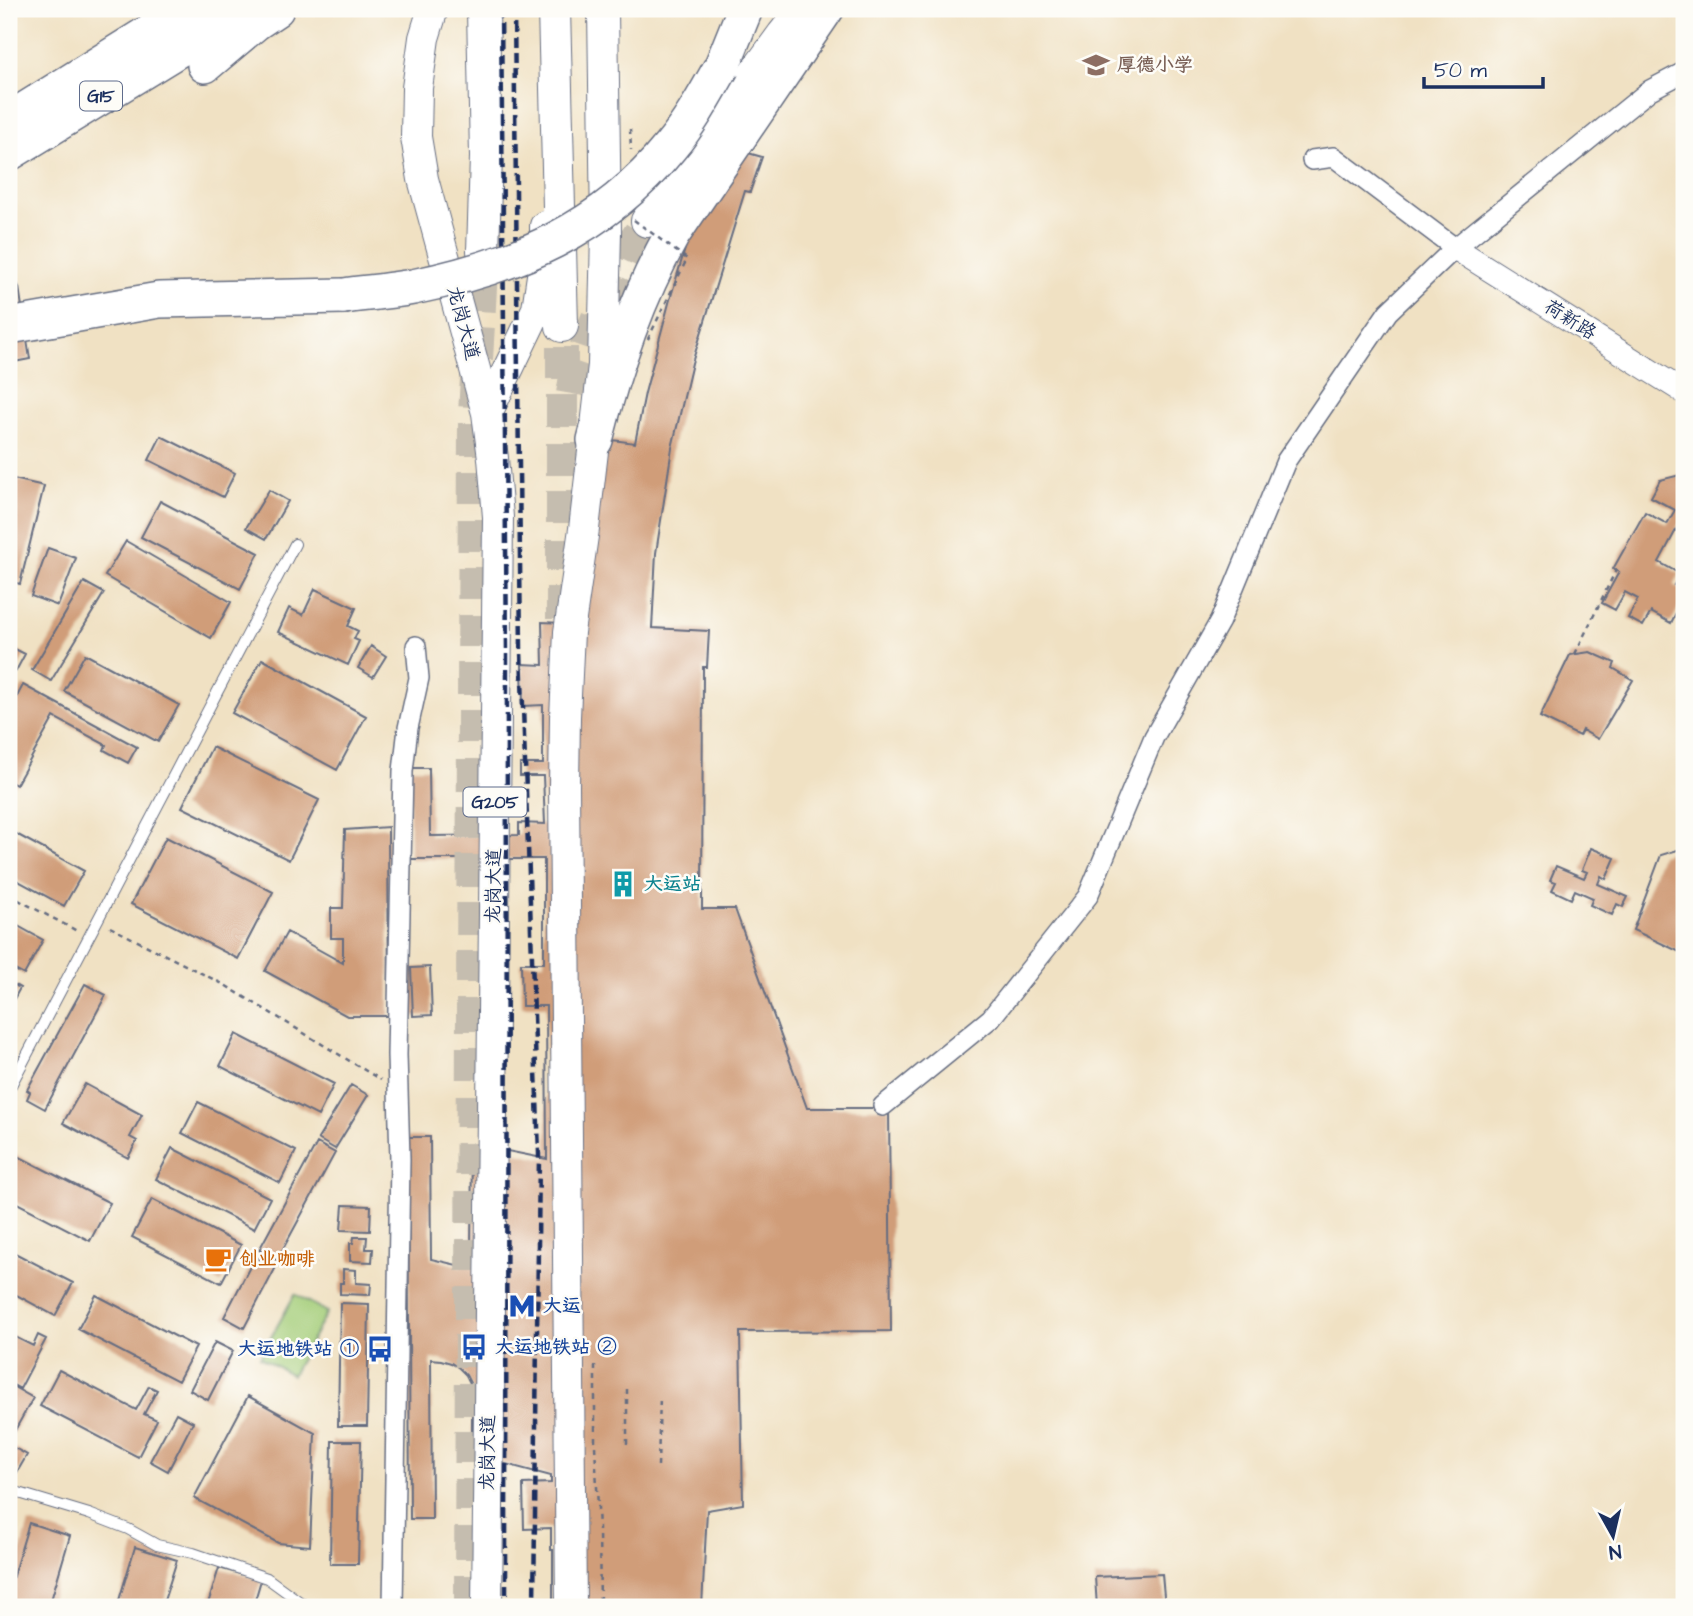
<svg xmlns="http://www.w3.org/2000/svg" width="1693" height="1616" font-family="'Architects Daughter','LXGW WenKai TC',sans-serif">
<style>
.green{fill:#a4cd79;stroke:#607e6c;stroke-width:2}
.building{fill:#d09d79}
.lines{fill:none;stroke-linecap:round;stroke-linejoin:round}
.trunk-tunnel{stroke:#c5bdaf;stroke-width:32;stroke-dasharray:32 16;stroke-linecap:butt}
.service-casing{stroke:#666d81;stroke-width:12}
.minor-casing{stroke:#666d81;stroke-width:22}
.tertiary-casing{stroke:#666d81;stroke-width:25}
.primary-casing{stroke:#666d81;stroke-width:32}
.trunk-casing{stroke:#666d81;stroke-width:34}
.motorway-casing{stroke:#666d81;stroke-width:38}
.path{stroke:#666d81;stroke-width:2.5;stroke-dasharray:5 5;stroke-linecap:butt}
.service{stroke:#fff;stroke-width:10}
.minor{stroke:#fff;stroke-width:19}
.tertiary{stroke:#fff;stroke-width:23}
.primary{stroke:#fff;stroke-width:30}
.trunk{stroke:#fff;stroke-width:32}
.motorway{stroke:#fff;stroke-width:35}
.rail{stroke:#1b2f5e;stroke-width:4.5;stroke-dasharray:10 5;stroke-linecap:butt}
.motorway-bridge-casing{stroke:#666d81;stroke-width:38;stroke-linecap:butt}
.path-bridge{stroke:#666d81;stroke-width:2.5;stroke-dasharray:5 5;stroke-linecap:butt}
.motorway-bridge{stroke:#fff;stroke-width:35}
.labels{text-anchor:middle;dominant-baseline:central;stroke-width:5;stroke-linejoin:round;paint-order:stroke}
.shield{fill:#fdfcf7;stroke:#5f6c8c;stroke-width:2}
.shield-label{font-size:18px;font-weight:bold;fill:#1b2f5e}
.education-label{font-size:19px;font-weight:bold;fill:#785e54;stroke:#fdfcf7;text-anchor:start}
.street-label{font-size:19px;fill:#1b2f5e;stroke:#fdfcf7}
.culture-label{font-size:19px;font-weight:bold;fill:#0d838f;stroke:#fdfcf7;text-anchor:start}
.food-label{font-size:19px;font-weight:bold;fill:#c56008;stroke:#fdfcf7;text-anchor:start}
.transit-label{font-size:19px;font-weight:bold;fill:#164399;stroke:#fdfcf7;text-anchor:start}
</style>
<rect width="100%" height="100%" fill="#fdfcf7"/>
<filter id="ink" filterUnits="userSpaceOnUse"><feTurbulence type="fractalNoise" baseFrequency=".0143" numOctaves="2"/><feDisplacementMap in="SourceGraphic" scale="14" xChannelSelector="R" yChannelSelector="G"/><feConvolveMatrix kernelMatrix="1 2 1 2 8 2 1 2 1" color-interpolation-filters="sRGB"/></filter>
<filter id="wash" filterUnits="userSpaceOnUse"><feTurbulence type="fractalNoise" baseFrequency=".00686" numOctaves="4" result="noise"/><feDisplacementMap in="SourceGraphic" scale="28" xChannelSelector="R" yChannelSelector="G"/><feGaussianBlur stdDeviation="1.57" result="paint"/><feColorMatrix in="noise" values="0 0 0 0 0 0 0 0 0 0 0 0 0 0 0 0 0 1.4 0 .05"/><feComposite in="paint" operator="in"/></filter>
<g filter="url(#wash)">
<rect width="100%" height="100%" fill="#f0e1c3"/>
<path class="green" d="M295,1294L327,1312L292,1375L260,1357Z"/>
<g id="blocks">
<path class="building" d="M713,143L762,157L750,192L745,191L692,363L672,448L656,553L652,628L709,631L707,667H703L702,909H735L807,1108H889L891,1331L740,1332L743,1504L707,1510L702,1607H553V1550H551V1528L524,1529L523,1484L551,1483V1476L472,1455V1387L466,1375L459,1368L451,1363L441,1360L431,1359L432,1519H410L408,1137H430L431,1259L461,1266L471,1253L472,1144L547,1159L546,1006H522L521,963H544V859H410L409,768H429L430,836L519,835V823L545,824L543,776H520V764H543V705L523,706L522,664L543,665L542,622L583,624L588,437L635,443L645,393L669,303L706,178Z
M9,270L19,287L30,359L9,363Z
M161,436L235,473L223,497L149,460Z
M1684,474V515L1659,562L1680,574L1674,585L1684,590V597L1671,623L1651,612L1643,626L1628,618L1638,599L1625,592L1615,610L1602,603L1619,572L1613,569L1645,512L1667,524L1675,510L1651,497L1660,480Z
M9,478L44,486L20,584L9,581Z
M269,490L288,501L266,539L246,528Z
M160,501L259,553L240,589L141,537Z
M126,541L231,602L211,638L105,576Z
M48,548L76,558L58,606L31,596Z
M84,582L104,593L51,681L32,670Z
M315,589L356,608L348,626L358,631L354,639L359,641L348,665L278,632L289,608L303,615Z
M9,646L25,654L16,671L9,668Z
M371,646L386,656L373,677L358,668Z
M1590,652L1615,663L1613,668L1633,680L1598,739L1582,730L1579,736L1540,717L1570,655Z
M85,654L179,705L158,742L64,691Z
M262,659L366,716L337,770L232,713Z
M23,685L137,747L128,763L104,750L106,745L54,717L16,785L9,781V712Z
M212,747L319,800L289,860L182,807Z
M388,827L389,1016H347L265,971L287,932L343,963V938H331V908H343L345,830Z
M9,830L84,871L64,906L9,876Z
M166,837L273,892L238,959L131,904Z
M1591,848L1615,858L1606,879L1601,876L1598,884L1628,897L1623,907L1617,904L1612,915L1590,905L1593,898L1575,890L1571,899L1552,890L1556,882L1550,880L1556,866L1584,878L1587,872L1582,870Z
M1684,848V954L1633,930L1661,855Z
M9,921L43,940L24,975L9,967Z
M430,967L432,1015L413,1016L411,968Z
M9,982L20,988L9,1008Z
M85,984L106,995L45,1109L27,1099L30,1092L27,1090Z
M236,1034L334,1084L318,1116L220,1066Z
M85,1084L142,1115L130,1137L137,1141L128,1158L63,1123Z
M351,1085L368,1095L335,1149L318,1139Z
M198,1102L296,1151L280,1183L182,1133Z
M317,1143L335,1153L277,1260L259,1250Z
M172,1148L270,1198L254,1229L156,1179Z
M12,1153L110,1203L90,1241L9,1199V1160Z
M152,1199L241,1245L221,1283L132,1237Z
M343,1205L371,1206L370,1231L341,1230Z
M354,1237H367L366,1249H373L372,1262L350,1261V1243H353Z
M9,1250L73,1283L55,1316L9,1291Z
M255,1257L276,1267L244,1328L224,1317Z
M343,1269L356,1270V1283L371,1284L370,1295L340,1294V1283H343Z
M96,1295L196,1347L178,1381L78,1329Z
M340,1303L369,1304L367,1426H338Z
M9,1334L33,1346L38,1335L46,1339L20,1389L9,1383Z
M215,1342L233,1351L208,1400L190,1390Z
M59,1370L136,1410L149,1386L157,1390L144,1414L157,1420L138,1457L40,1406Z
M12,1386L33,1398L9,1441V1391Z
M248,1396L315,1433L310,1546L278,1543L194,1498Z
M176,1413L193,1422L168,1471L150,1461Z
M332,1441H361L358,1564H330Z
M9,1445L27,1455L13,1479L9,1476Z
M29,1523L70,1536L49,1607H9V1589Z
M135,1547L177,1560L162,1607H117Z
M219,1568L261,1580L253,1607H207Z
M1162,1574L1165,1607H1097L1095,1577Z"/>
</g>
</g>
<g filter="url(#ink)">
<use href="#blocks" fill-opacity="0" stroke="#666d81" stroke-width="2"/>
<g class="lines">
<path class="trunk-tunnel" d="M572,394L575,377L591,332L609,290L627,252L647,221
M562,619V326
M470,1607L474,414L483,251"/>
<g class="service-casing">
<path id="service" d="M9,1089L295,544
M9,1490L89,1514L128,1529L157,1545L193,1553L267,1578L307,1607"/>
</g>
<g class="minor-casing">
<path id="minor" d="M1312,160L1334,157L1455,248
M883,1106L991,1018L1088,896L1154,737L1220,621L1286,461L1388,312L1455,248L1650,90L1684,72
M393,1607L400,1159L397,1055L403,771L408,728L419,678L416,646"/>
</g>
<g class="tertiary-casing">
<path id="tertiary" d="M1455,248L1684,392"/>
</g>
<g class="primary-casing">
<path id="primary" d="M433,9L424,38L417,88L416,137L423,179L487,413L493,458L498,517L487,1607
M487,413L537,309L545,256V226
M571,1607L564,787L565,717L569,632L584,529L603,365L606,232L603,9"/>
</g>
<g class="trunk-casing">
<path id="trunk" d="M554,9L562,326
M647,221L783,35L804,9
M483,251L486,157L483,9"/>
</g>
<g class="motorway-casing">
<path id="motorway" d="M205,65L255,23L276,9
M722,66L745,9
M9,120L187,9
M9,153L244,9
M9,326L159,300L344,296
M595,440C613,368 636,300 672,235L826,9"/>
</g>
<path class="path" d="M1575,654L1616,570
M9,895L79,932
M110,927L223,984L381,1080
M595,1366V1445L599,1529L600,1607
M627,1444V1387
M658,1466L660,1396"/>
<use href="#service" class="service"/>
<use href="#minor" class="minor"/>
<use href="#tertiary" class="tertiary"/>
<use href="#primary" class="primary"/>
<use href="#trunk" class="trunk"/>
<use href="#motorway" class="motorway"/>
<path class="rail" d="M501,9L507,653L506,1607
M514,9L521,651L539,1154L534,1607"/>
<g class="motorway-bridge-casing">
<path id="motorway-bridge" d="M344,296C367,293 390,291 413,287C515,266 603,230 670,147C691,122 706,94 722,66"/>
</g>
<path class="path-bridge" d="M630,129L631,150
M634,220L687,259L647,341"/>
<use href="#motorway-bridge" class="motorway-bridge"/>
</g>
</g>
<defs>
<g id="school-bare" transform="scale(2.1)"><path d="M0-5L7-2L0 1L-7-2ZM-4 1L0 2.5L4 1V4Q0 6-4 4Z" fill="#8d6e63" stroke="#fdfcf7" stroke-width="2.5" paint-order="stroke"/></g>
<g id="building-bare" transform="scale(2.1)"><path d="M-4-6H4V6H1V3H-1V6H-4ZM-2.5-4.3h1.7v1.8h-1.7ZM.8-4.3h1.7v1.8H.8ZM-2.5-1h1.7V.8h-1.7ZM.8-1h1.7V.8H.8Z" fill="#0f9aa8" stroke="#fdfcf7" stroke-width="2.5" paint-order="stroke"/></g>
<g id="cafe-bare" transform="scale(2.1)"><path d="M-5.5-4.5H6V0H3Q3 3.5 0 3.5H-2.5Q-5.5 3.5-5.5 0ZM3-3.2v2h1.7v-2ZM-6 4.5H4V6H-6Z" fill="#e8710a" stroke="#fdfcf7" stroke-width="2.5" paint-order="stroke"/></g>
<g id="metro-bare" transform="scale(2.1)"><path d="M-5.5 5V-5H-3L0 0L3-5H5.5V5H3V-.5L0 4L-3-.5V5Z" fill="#1a4fb4" stroke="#fdfcf7" stroke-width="2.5" paint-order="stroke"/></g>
<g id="bus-bare" transform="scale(2.1)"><path d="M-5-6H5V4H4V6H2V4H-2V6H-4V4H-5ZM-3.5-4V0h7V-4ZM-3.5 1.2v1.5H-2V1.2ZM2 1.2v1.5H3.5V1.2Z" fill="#1a4fb4" stroke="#fdfcf7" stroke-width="2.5" paint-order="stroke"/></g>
</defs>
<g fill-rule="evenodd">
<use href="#school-bare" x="1096" y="65"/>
<use href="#building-bare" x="623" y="884"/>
<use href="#cafe-bare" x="218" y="1259"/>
<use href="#metro-bare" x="522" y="1306"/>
<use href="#bus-bare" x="474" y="1347"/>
<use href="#bus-bare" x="380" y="1349"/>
</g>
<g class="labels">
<g class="shield">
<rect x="80" y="81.5" width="42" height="29" rx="5"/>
<rect x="463.5" y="787.5" width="63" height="29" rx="5"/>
</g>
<g class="shield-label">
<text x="101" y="96">G15</text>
<text x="495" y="802">G205</text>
</g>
<g class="education-label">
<text x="1117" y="65">厚德小学</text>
</g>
<g class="street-label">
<text transform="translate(1570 320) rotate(32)">荷新路</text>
<text transform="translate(463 323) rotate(75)">龙岗大道</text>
<text transform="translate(494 886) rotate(-89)">龙岗大道</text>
<text transform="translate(488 1453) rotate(-89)">龙岗大道</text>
</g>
<g class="culture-label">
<text x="644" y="884">大运站</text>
</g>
<g class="food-label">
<text x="239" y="1259">创业咖啡</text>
</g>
<g class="transit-label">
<text x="543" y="1306">大运</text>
<text x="495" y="1347">大运地铁站 ②</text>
<text x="359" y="1349" text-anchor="end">大运地铁站 ①</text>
</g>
</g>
<rect width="1693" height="1616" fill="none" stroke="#fdfcf7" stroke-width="35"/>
<g transform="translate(1613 1536) rotate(172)" stroke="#fdfcf7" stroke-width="5" paint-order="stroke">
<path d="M0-5L12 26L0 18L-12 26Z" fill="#1b2f5e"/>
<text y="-10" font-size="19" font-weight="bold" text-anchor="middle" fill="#1b2f5e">N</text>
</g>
<path d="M1424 77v10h119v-10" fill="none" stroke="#1b2f5e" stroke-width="3.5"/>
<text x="1434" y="77" font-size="21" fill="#1b2f5e" stroke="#fdfcf7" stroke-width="5" paint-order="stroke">50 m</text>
</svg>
